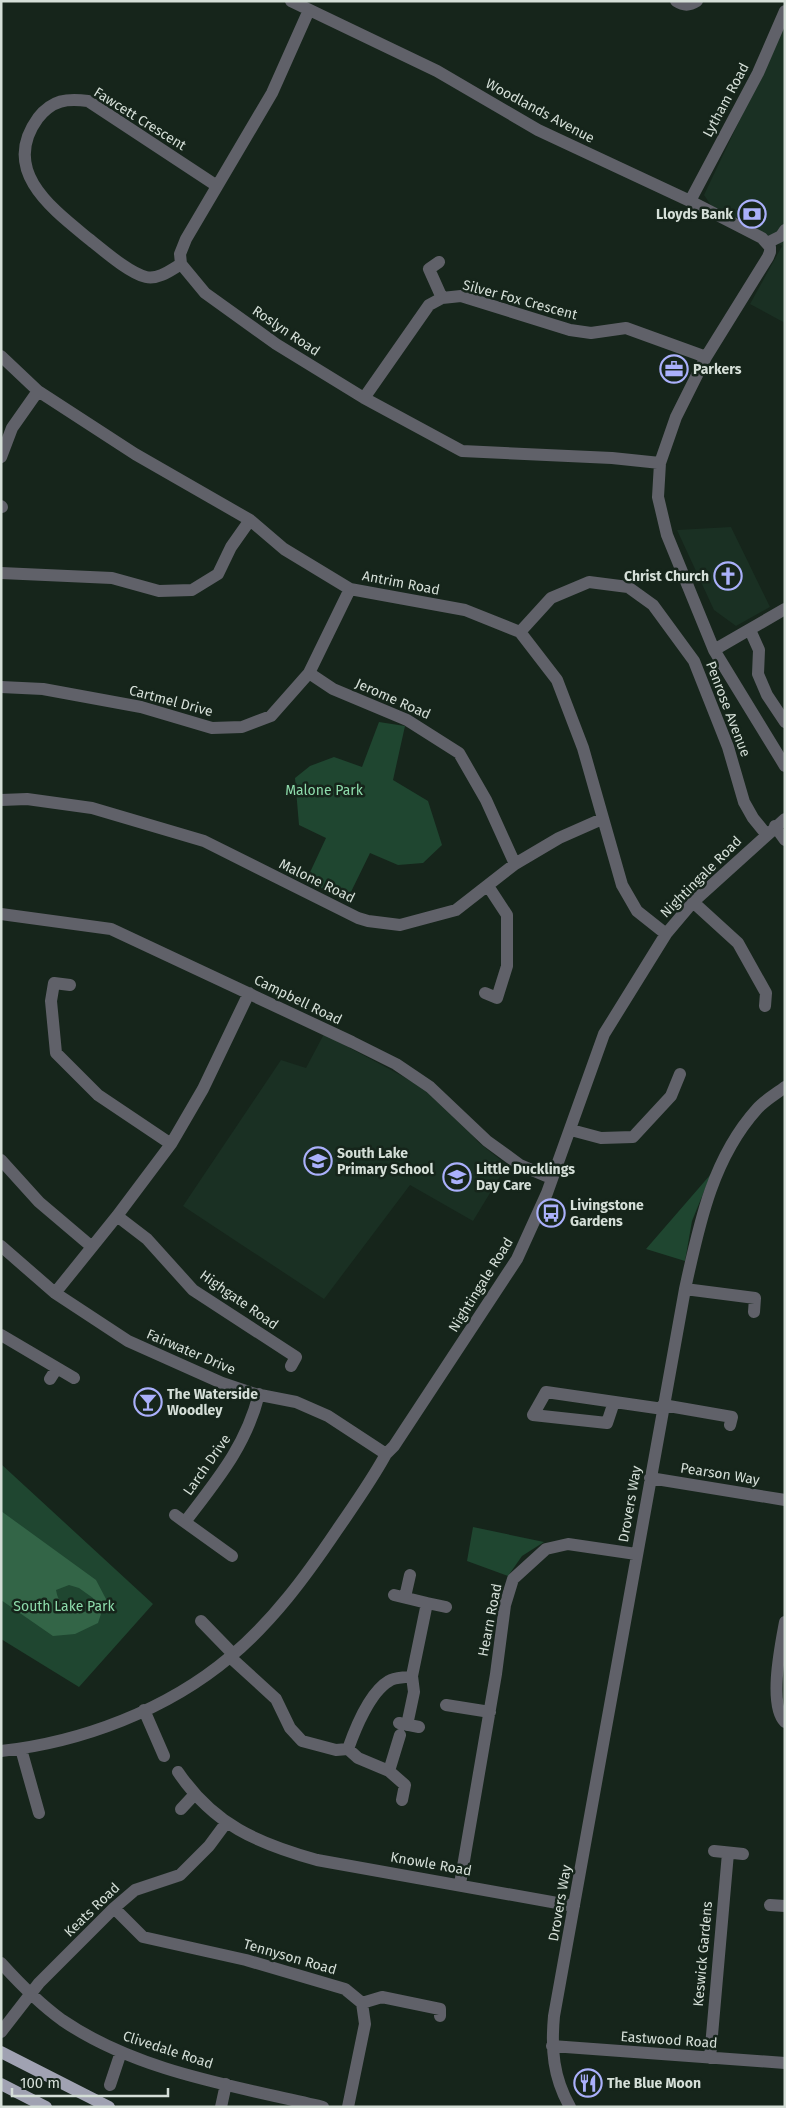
<svg xmlns="http://www.w3.org/2000/svg" width="786" height="2108" font-family="'Fira Sans',sans-serif">
<style>
.built{fill:#1a3023}
.green{fill:#1f4630}
.water{fill:#336547;fill-rule:evenodd}
.lines{fill:none;stroke-linecap:round;stroke-linejoin:round}
.minor{stroke:#606169;stroke-width:12}
.major{stroke:#a0a2b2;stroke-width:12}
.labels{text-anchor:middle;dominant-baseline:central;stroke-width:5;stroke-linejoin:round;paint-order:stroke}
.street-label{font-size:14px;fill:#d5dfd8;stroke:#16251b}
.poi-label{font-size:14px;font-weight:bold;fill:#d5dfd8;stroke:#16251b;text-anchor:start}
.park-label{font-size:14px;fill:#8edcac;stroke:#16251b}
</style>
<rect width="100%" height="100%" fill="#16251b"/>
<path class="built" d="M785,25V323L750,304L782,246L767,235L712,207L704,195Z
M731,527L770,607L736,626L714,610L677,530Z
M324,1034L430,1091L453,1111L478,1142L507,1165L473,1221L410,1185L324,1299L183,1206L281,1060L306,1068Z"/>
<path class="green" d="M379,722L405,726L393,780L428,801L442,845L423,863L398,865L370,853L347,900L306,881L326,838L299,825L295,778L310,766L334,757L362,767Z
M711,1174L692,1221L685,1261L646,1249Z
M1,1464L153,1604L79,1687L1,1639Z
M473,1527L544,1542L522,1556L508,1576L467,1561Z"/>
<path class="water" d="M1,1511L96,1580L106,1599L98,1623L75,1634L53,1636L1,1600ZM69,1585L79,1588L93,1598L94,1604L91,1610C73,1617 59,1609 56,1590Z"/>
<g class="lines">
<path class="minor" d="M291,1L437,71L538,130L690,201L762,238L770,247V252L768,257L706,357L676,417L660,463L658,497L667,535L714,650L785,766
M676,1C684,6 689,6 697,1
M309,10L272,93L186,239L180,254L181,264L205,293L276,344L364,398L462,451L612,458L660,463
M690,201L758,73L785,11
M767,243L781,236L785,230
M439,262L429,269L442,298
M181,264C171,270 158,280 146,277C129,273 103,250 89,239C51,208 0,170 38,118C52,100 67,98 88,101L217,186
M1,356L38,391L135,454L250,520L284,549L350,589L465,610L520,632L557,680L583,748L622,885L637,911L666,934
M364,398L429,305L442,298L461,296L570,330L591,333L626,328L706,357
M1,457L12,428L38,391
M1,506L2,507
M1,573L112,578L159,591L192,590L218,574L231,547L250,520
M750,630L759,650L758,674L767,695L785,722
M520,632L551,598L589,582L628,587L653,605L694,661L728,747L744,802L753,818L766,834
M714,650L785,609
M309,673L333,689L407,720L459,753L486,800L515,864
M1,687L43,689L141,707L212,728L242,727L271,716L309,673L350,589
M1,800L27,799L92,808L204,841L358,918L368,921L400,925L456,910L515,864L559,838L602,819
M775,826L785,840
M693,902L738,943L766,993L765,1006
M1,914L111,929L352,1042L396,1064L430,1087L487,1141L520,1165L551,1178
M70,985L54,983L51,1001L56,1053L98,1095L171,1144
M485,993L497,998L507,966V915L488,886
M571,1130L601,1138L633,1137L671,1096L680,1074
M1,1160L39,1202L92,1247
M117,1216L147,1239L193,1290L296,1357L291,1366
M1,1246L55,1293L128,1341L222,1383L255,1394L296,1402L328,1416L386,1454
M685,1289L755,1298L754,1312
M55,1293L117,1216L171,1144L203,1089L249,993
M1,1335L74,1378
M50,1379L57,1368
M614,1402L607,1423L533,1415L546,1392L663,1409
M663,1405L732,1417L730,1425
M650,1478L785,1500
M175,1515L232,1556
M185,1522C217,1480 246,1446 259,1394
M394,1595L427,1603L412,1676L414,1692L407,1725
M405,1597L410,1575
M427,1603L446,1607
M201,1621L233,1654
M785,1622C781,1644 768,1705 785,1722
M230,1657L276,1699L290,1728L302,1741L336,1750L348,1749L358,1758L389,1771L405,1785L402,1800
M446,1705L490,1712
M144,1710L164,1756
M399,1723L419,1727
M21,1749L39,1813
M348,1749C355,1729 370,1692 389,1681C395,1677 404,1678 412,1676
M1,1751C82,1742 167,1710 230,1657C273,1621 306,1576 337,1530C354,1505 372,1480 386,1454L394,1446L517,1259L547,1193L604,1034L666,934L693,902L785,819
M389,1771L400,1735
M178,1772C214,1825 257,1843 317,1860L574,1906
M181,1809L194,1795
M714,1851L743,1854
M460,1884L496,1674L505,1605L513,1579L546,1549L568,1544L636,1554
M770,1905L785,1906
M114,1908L143,1937L246,1960L345,1989L362,2003L365,2024L348,2107
M1,1963C19,1983 40,2004 62,2020C138,2072 235,2086 323,2107
M362,2003L382,1997L440,2009V2016
M1,2032L39,1983L114,1908L135,1890L180,1875L209,1846L226,1823
M552,2046L785,2063
M710,2058L728,1853
M110,2085L121,2052
M221,2107L226,2084
M570,2107C553,2077 551,2049 554,2016L685,1289C699,1225 712,1159 757,1109C765,1100 776,1094 785,1087"/>
<path class="major" d="M1,2052L109,2107
M1,2084L46,2107"/>
</g>
<defs>
<g id="bank-ring" transform="scale(1.4375)"><circle r="9.5" fill="#16251b" stroke="#aab0fb" stroke-width="1.5"/><path d="M-6-4H6V4H-6ZM0-2.3a2.3 2.3 0 1 0 0 4.6a2.3 2.3 0 1 0 0-4.6Z" fill="#aab0fb"/></g>
<g id="office-ring" transform="scale(1.4375)"><circle r="9.5" fill="#16251b" stroke="#aab0fb" stroke-width="1.5"/><path d="M-6-3h4V-5.5h4V-3h4V5H-6ZM-1-4.5V-3h2v-1.5ZM-6 0V1H6V0Z" fill="#aab0fb"/></g>
<g id="church-ring" transform="scale(1.4375)"><circle r="9.5" fill="#16251b" stroke="#aab0fb" stroke-width="1.5"/><path d="M-1.2-6h2.4v3.5h3.3v2.4h-3.3V6h-2.4V-.1h-3.3v-2.4h3.3Z" fill="#aab0fb"/></g>
<g id="school-ring" transform="scale(1.4375)"><circle r="9.5" fill="#16251b" stroke="#aab0fb" stroke-width="1.5"/><path d="M0-5L7-2L0 1L-7-2ZM-4 1L0 2.5L4 1V4Q0 6-4 4Z" fill="#aab0fb"/></g>
<g id="bus-ring" transform="scale(1.4375)"><circle r="9.5" fill="#16251b" stroke="#aab0fb" stroke-width="1.5"/><path d="M-5-6H5V4H4V6H2V4H-2V6H-4V4H-5ZM-3.5-4V0h7V-4ZM-3.5 1.2v1.5H-2V1.2ZM2 1.2v1.5H3.5V1.2Z" fill="#aab0fb"/></g>
<g id="bar-ring" transform="scale(1.4375)"><circle r="9.5" fill="#16251b" stroke="#aab0fb" stroke-width="1.5"/><path d="M-6-5H6L.8 .8V4.5H3.5V6h-7V4.5H-.8V.8Z" fill="#aab0fb"/></g>
<g id="restaurant-ring" transform="scale(1.4375)"><circle r="9.5" fill="#16251b" stroke="#aab0fb" stroke-width="1.5"/><path d="M-5-6h1v4h1v-4h1v4h1v-4h1v5L-1.5 .5V6h-2V.5L-5-1ZM5-6V6H3V1.5H1.5Q1.5-4 5-6Z" fill="#aab0fb"/></g>
</defs>
<g fill-rule="evenodd">
<use href="#bank-ring" x="752" y="214"/>
<use href="#office-ring" x="674" y="369"/>
<use href="#church-ring" x="728" y="576"/>
<use href="#school-ring" x="318" y="1161"/>
<use href="#school-ring" x="457" y="1177"/>
<use href="#bus-ring" x="551" y="1213"/>
<use href="#bar-ring" x="148" y="1402"/>
<use href="#restaurant-ring" x="588" y="2083"/>
</g>
<g class="labels">
<g class="street-label">
<text transform="translate(726 100) rotate(-62)">Lytham Road</text>
<text transform="translate(540 111) rotate(28)">Woodlands Avenue</text>
<text transform="translate(140 119) rotate(32)">Fawcett Crescent</text>
<text transform="translate(520 300) rotate(15)">Silver Fox Crescent</text>
<text transform="translate(286 331) rotate(34)">Roslyn Road</text>
<text transform="translate(401 583) rotate(11)">Antrim Road</text>
<text transform="translate(393 699) rotate(24)">Jerome Road</text>
<text transform="translate(171 701) rotate(15)">Cartmel Drive</text>
<text transform="translate(728 709) rotate(69)">Penrose Avenue</text>
<text transform="translate(701 877) rotate(-45)">Nightingale Road</text>
<text transform="translate(317 881) rotate(26)">Malone Road</text>
<text transform="translate(298 1000) rotate(26)">Campbell Road</text>
<text transform="translate(481 1285) rotate(-58)">Nightingale Road</text>
<text transform="translate(239 1300) rotate(35)">Highgate Road</text>
<text transform="translate(191 1352) rotate(23)">Fairwater Drive</text>
<text transform="translate(207 1465) rotate(-55)">Larch Drive</text>
<text transform="translate(720 1474) rotate(9)">Pearson Way</text>
<text transform="translate(630 1504) rotate(-80)">Drovers Way</text>
<text transform="translate(490 1620) rotate(-79)">Hearn Road</text>
<text transform="translate(431 1864) rotate(10)">Knowle Road</text>
<text transform="translate(560 1903) rotate(-80)">Drovers Way</text>
<text transform="translate(92 1910) rotate(-44)">Keats Road</text>
<text transform="translate(703 1954) rotate(-85)">Keswick Gardens</text>
<text transform="translate(290 1957) rotate(16)">Tennyson Road</text>
<text transform="translate(669 2040) rotate(4)">Eastwood Road</text>
<text transform="translate(168 2050) rotate(18)">Clivedale Road</text>
</g>
<g class="poi-label">
<text x="733" y="214" text-anchor="end">Lloyds Bank</text>
<text x="693" y="369">Parkers</text>
<text x="709" y="576" text-anchor="end">Christ Church</text>
<text x="337" y="1153">South Lake<tspan x="337" dy="16">Primary School</tspan></text>
<text x="476" y="1169">Little Ducklings<tspan x="476" dy="16">Day Care</tspan></text>
<text x="570" y="1205">Livingstone<tspan x="570" dy="16">Gardens</tspan></text>
<text x="167" y="1394">The Waterside<tspan x="167" dy="16">Woodley</tspan></text>
<text x="607" y="2083">The Blue Moon</text>
</g>
<g class="park-label">
<text x="324" y="790">Malone Park</text>
<text x="64" y="1606">South Lake Park</text>
</g>
</g>
<rect width="786" height="2108" fill="none" stroke="#d5dfd8" stroke-width="5"/>
<path d="M12 2088v8h156v-8" fill="none" stroke="#d5dfd8" stroke-width="2.5"/>
<text x="20" y="2088" font-size="15" fill="#d5dfd8" stroke="#16251b" stroke-width="4" paint-order="stroke">100 m</text>
</svg>
